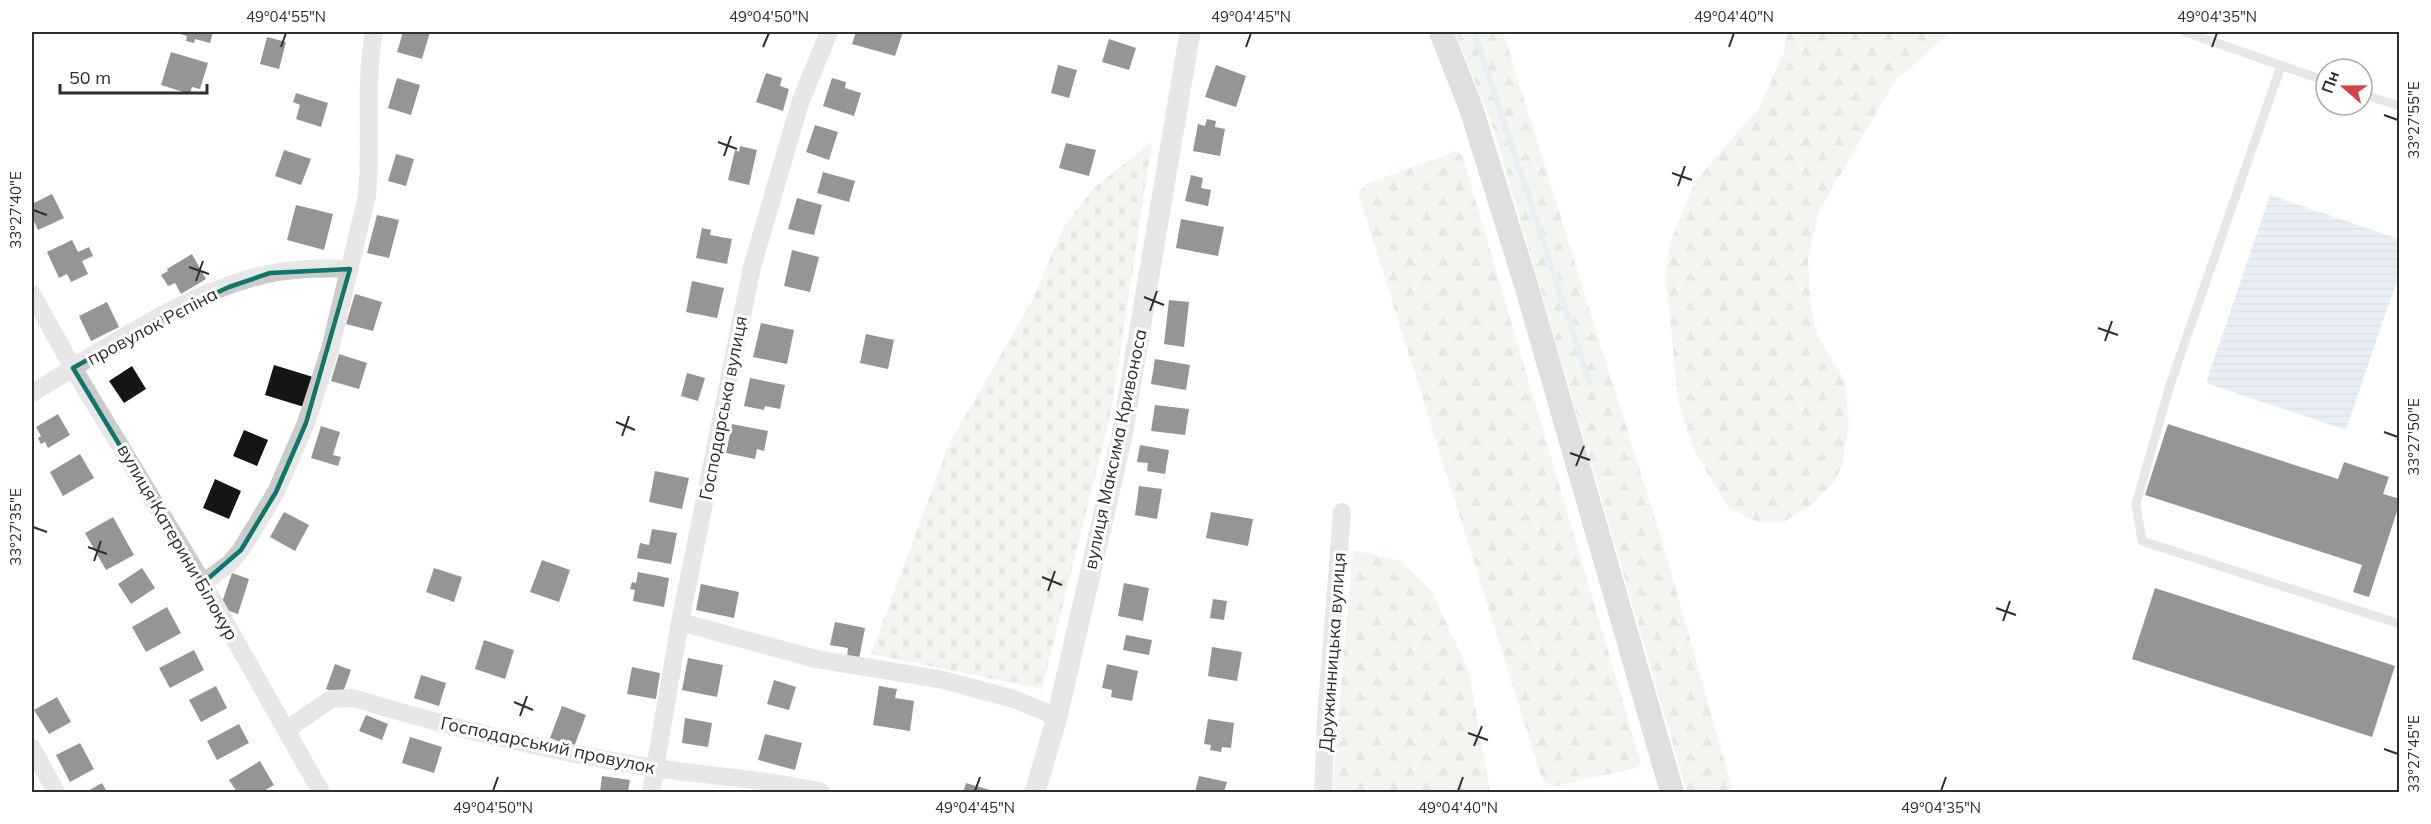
<svg xmlns="http://www.w3.org/2000/svg" width="2431" height="824" font-family="Mulish,sans-serif">
<style>
.forest{fill:url(#forest-firs)}
.cemetery{fill:url(#cemetery-stones)}
.water{fill:url(#water-rules)}
.lines{fill:none;stroke-linecap:round;stroke-linejoin:round}
.stream{stroke:#cbdce9;stroke-width:6}
.building{fill:#151515}
.service{stroke:#cbcbcb;stroke-width:9}
.minor{stroke:#cbcbcb;stroke-width:18}
.tertiary{stroke:#cbcbcb;stroke-width:21}
.secondary{stroke:#b8b8b8;stroke-width:24}
.marked{fill:none;stroke:#0f766e;stroke-width:4.5;stroke-linejoin:round}
.ticks{fill:none;stroke:#2e2e2e;stroke-width:2}
.labels{text-anchor:middle;dominant-baseline:central;stroke-width:6;stroke-linejoin:round;paint-order:stroke}
.street-label{font-size:18px;fill:#2e2e2e;stroke:#fff}
.neatline{fill:none;stroke:#2e2e2e;stroke-width:2}
.ticks-label{font-size:15px;text-anchor:middle;fill:#2e2e2e}
</style>
<defs>
<pattern id="forest-firs" width="22" height="20" patternUnits="userSpaceOnUse" patternTransform="scale(1.5)"><rect width="22" height="20" fill="#e4eadd"/><path d="M5 1l3.5 6h-7zM16 11l3.5 6h-7z" fill="#c4c9be"/></pattern>
<pattern id="cemetery-stones" width="16" height="16" patternUnits="userSpaceOnUse" patternTransform="scale(1.5)"><rect width="16" height="16" fill="#e4eadd"/><path d="M2 7V4a2 2 0 0 1 4 0v3zM10 15v-3a2 2 0 0 1 4 0v3z" fill="#c4c9be"/></pattern>
<pattern id="water-rules" width="6" height="5" patternUnits="userSpaceOnUse" patternTransform="scale(1.5)"><rect width="6" height="5" fill="#cbdce9"/><path d="M0 2.5h6" fill="none" stroke="#afbdc8"/></pattern>
</defs>
<rect width="100%" height="100%" fill="#fff"/>
<path class="forest" d="M1455,32H1503L1668,561L1733,792H1687L1493,127Z
M1787,32H1951L1895,81L1819,211L1808,259L1811,309L1818,337L1844,379L1849,423L1842,466L1835,480L1813,504L1782,523L1757,522L1729,508L1695,452L1678,401L1666,276L1670,243L1696,180L1759,108L1784,53Z
M1456,151L1462,155L1641,763L1636,768L1556,786L1543,782L1358,192L1369,183Z
M1353,550L1401,561L1432,592L1469,672L1490,790L1494,792H1332Z"/>
<path class="cemetery" d="M1152,142L1111,412L1042,689L871,654L949,444L1032,301L1064,226L1096,186Z"/>
<path class="water" d="M2270,195L2399,239V274L2346,430L2206,383Z"/>
<g class="lines">
<path class="stream" d="M1474,32L1590,383"/>
</g>
<path class="building" d="M173,32H213L210,43L195,39L194,43L186,41L187,36Z
M403,32H430L422,59L397,52Z
M856,32H903L895,56L852,44Z
M267,37L286,42L279,69L260,64Z
M1109,39L1136,48L1129,70L1102,62Z
M171,52L208,63L200,89L192,87L190,94L161,85Z
M1058,65L1077,70L1069,98L1051,93Z
M1216,65L1246,76L1236,107L1205,97Z
M766,73L782,78L780,86L789,89L783,111L756,102Z
M397,78L420,85L411,115L388,108Z
M832,78L846,82L845,88L861,93L854,116L823,106Z
M296,93L328,103L321,127L296,119L300,105L293,102Z
M1207,119L1216,121L1215,127L1225,129L1220,156L1193,151L1198,124L1205,126Z
M815,125L838,132L829,160L806,152Z
M1066,143L1096,150L1089,176L1059,168Z
M740,146L757,150L749,185L728,180L735,150L739,152Z
M284,150L311,159L301,185L275,176Z
M396,154L414,159L406,186L388,181Z
M823,172L855,181L849,202L817,193Z
M1191,175L1203,178L1201,188L1211,190L1208,206L1185,201Z
M52,194L64,218L38,230L32,217V204Z
M797,198L822,205L814,235L788,229Z
M296,205L333,214L324,250L287,240Z
M377,215L399,220L389,258L367,253Z
M1181,219L1224,227L1218,256L1176,248Z
M702,228L711,230L710,235L732,239L727,264L696,258Z
M72,240L78,252L89,247L93,256L82,261L88,274L71,282L67,274L59,278L47,252Z
M792,250L819,257L810,292L784,286Z
M192,254L206,279L181,294L175,283L168,286L161,275L168,271L167,269Z
M692,281L724,288L717,318L686,312Z
M355,294L382,302L373,331L346,324Z
M1169,300L1189,302L1184,347L1164,344Z
M107,302L119,327L91,341L79,316Z
M761,323L794,330L787,364L753,357Z
M866,334L894,340L888,369L860,363Z
M339,354L367,363L359,389L331,381Z
M1155,359L1190,365L1186,390L1151,384Z
M274,365L313,377L304,407L265,395Z
M132,366L146,389L124,403L109,381Z
M687,373L705,378L698,401L681,396Z
M750,378L785,385L780,409L765,406L764,410L744,406Z
M1155,405L1189,409L1185,435L1151,431Z
M58,414L70,435L48,448L45,442L41,444L38,438L41,436L36,427Z
M732,424L768,431L764,451L757,449L755,459L726,453Z
M2168,424L2338,479L2344,462L2389,477L2383,494L2400,499V502L2369,597L2353,592L2362,565L2145,495Z
M321,426L340,432L333,455L341,457L338,466L311,458Z
M244,430L268,440L257,466L233,456Z
M1140,445L1169,450L1165,474L1147,471L1148,463L1137,462Z
M80,454L94,478L63,496L50,472Z
M655,471L689,478L682,509L649,502Z
M215,479L241,491L229,519L203,508Z
M1139,486L1162,489L1157,519L1135,515Z
M284,512L309,525L295,551L270,537Z
M1211,512L1253,519L1248,546L1206,538Z
M113,517L134,555L106,570L85,533Z
M652,529L677,533L671,564L637,558L640,543L649,545Z
M542,560L570,570L559,602L530,592Z
M142,568L155,588L131,604L118,584Z
M434,568L462,577L454,602L426,592Z
M638,572L669,578L664,607L633,601L635,590L630,589L632,582L636,583Z
M232,573L249,579L238,614L220,608Z
M1124,583L1149,588L1143,621L1118,616Z
M701,584L739,592L734,618L696,610Z
M2155,588L2395,666L2372,737L2132,659Z
M1213,599L1227,601L1224,620L1210,618Z
M167,607L181,633L146,652L132,627Z
M835,622L865,628L859,659L847,657L848,648L830,645Z
M1126,635L1152,640L1149,655L1123,650Z
M484,640L514,650L505,679L475,669Z
M1212,647L1242,652L1237,681L1208,676Z
M194,650L204,670L170,688L159,668Z
M688,658L723,665L717,697L682,690Z
M335,664L351,670L342,695L326,689Z
M1107,664L1138,671L1132,701L1111,697L1112,690L1102,688Z
M632,667L660,673L656,699L627,694Z
M421,675L446,683L439,706L414,698Z
M774,680L796,687L789,710L767,704Z
M216,686L227,708L201,722L189,700Z
M879,686L897,689L895,698L914,701L910,731L873,725Z
M57,697L71,722L49,734L34,710Z
M562,706L586,715L574,747L550,738Z
M366,715L388,724L382,740L359,731Z
M685,718L712,723L708,747L682,743Z
M1208,719L1234,723L1231,748L1222,747L1221,752L1210,750L1211,745L1204,744Z
M239,724L249,743L217,760L207,741Z
M765,734L802,743L795,770L758,760Z
M410,737L442,747L434,773L402,763Z
M80,743L94,769L70,782L56,755Z
M260,761L274,785L262,792H237L229,780Z
M602,776L630,780L628,792H600Z
M1199,776L1227,782L1224,792H1195Z
M102,783L107,792H86Z
M966,783L990,790L989,792H963Z"/>
<g class="lines">
<path class="service" d="M2185,32L2326,81
M2281,66L2170,385L2136,504L2142,541L2400,624
M2362,94L2400,106"/>
<path class="minor" d="M32,294L73,368L203,583L321,792
M32,393C104,350 189,289 273,273C299,268 324,268 350,269
M203,583L230,563L241,550L276,492L306,423L330,349L367,196C372,141 364,86 374,32
M680,622L816,659L939,679L1014,699L1057,717
M286,730L331,699L353,698C451,728 553,752 654,768C710,776 766,779 821,792
M32,748L56,792
M651,792L680,622L752,267L800,103L829,32
M1323,792L1326,718L1342,512"/>
<path class="tertiary" d="M1035,792L1057,717L1122,436L1190,32"/>
<path class="secondary" d="M1441,32L1471,108L1526,285L1672,792"/>
</g>
<path d="M0 0H2431V824H0ZM350,269L306,423L276,492L241,550L203,583L73,368L157,320L229,287L270,273Z" fill="#fff" fill-opacity=".55" fill-rule="evenodd"/>
<path class="marked" d="M350,269L306,423L276,492L241,550L203,583L73,368L157,320L229,287L270,273Z"/>
<path class="ticks" d="M281,47L286,33M763,47L769,33M1246,47L1251,33M1729,47L1734,33M2212,47L2217,33M2384,115L2398,120M718,142L737,149M724,156L731,136M1672,173L1692,180M1678,186L1685,166M33,210L47,215M189,267L209,274M196,281L203,261M1144,297L1164,305M1150,311L1157,291M2098,328L2118,335M2105,341L2112,321M616,422L635,430M2384,432L2398,437M622,436L629,416M1570,453L1590,460M1576,466L1584,446M33,527L47,532M88,547L107,554M94,561L101,541M1042,577L1062,585M1048,591L1055,571M1996,608L2016,615M2003,621L2010,601M514,702L533,710M520,716L527,696M1468,733L1488,740M1474,746L1482,726M2384,749L2398,754M493,791L498,777M975,791L980,777M1458,791L1463,777M1941,791L1946,777"/>
<g class="labels">
<g class="street-label">
<text transform="translate(152 326) rotate(-28)">провулок Рєпіна</text>
<text transform="translate(723 408) rotate(-79)">Господарська вулиця</text>
<text transform="translate(1115 449) rotate(-78)">вулиця Максима Кривоноса</text>
<text transform="translate(178 542) rotate(60)">вулиця Катерини Білокур</text>
<text transform="translate(1332 652) rotate(-86)">Дружинницька вулиця</text>
<text transform="translate(548 745) rotate(12)">Господарський провулок</text>
</g>
</g>
<rect width="2431" height="824" fill="none" stroke="#ffffff" stroke-width="66"/>
<g transform="translate(2344 87) rotate(290)"><circle r="28" fill="#ffffff" stroke="#ababab" stroke-width="1.5"/>
<path d="M0-4.5L10 22L0 15L-10 22Z" fill="#d54147"/>
<text y="-9" font-size="16" font-weight="bold" text-anchor="middle" fill="#2e2e2e">Пн</text>
</g>
<path d="M60 84v9h147v-9" fill="none" stroke="#2e2e2e" stroke-width="3"/>
<text x="69" y="84" font-size="18" fill="#2e2e2e" stroke="#ffffff" stroke-width="4.5" paint-order="stroke">50 m</text>
<rect x="33" y="33" width="2365" height="758" class="neatline"/>
<g class="ticks-label">
<text x="286" y="22">49°04'55"N</text>
<text x="769" y="22">49°04'50"N</text>
<text x="1251" y="22">49°04'45"N</text>
<text x="1734" y="22">49°04'40"N</text>
<text x="2217" y="22">49°04'35"N</text>
<text transform="translate(2414 120) rotate(-90)" y="5">33°27'55"E</text>
<text transform="translate(16 210) rotate(-90)" y="5">33°27'40"E</text>
<text transform="translate(2414 437) rotate(-90)" y="5">33°27'50"E</text>
<text transform="translate(16 527) rotate(-90)" y="5">33°27'35"E</text>
<text transform="translate(2414 754) rotate(-90)" y="5">33°27'45"E</text>
<text x="493" y="813">49°04'50"N</text>
<text x="975" y="813">49°04'45"N</text>
<text x="1458" y="813">49°04'40"N</text>
<text x="1941" y="813">49°04'35"N</text>
</g>
</svg>
